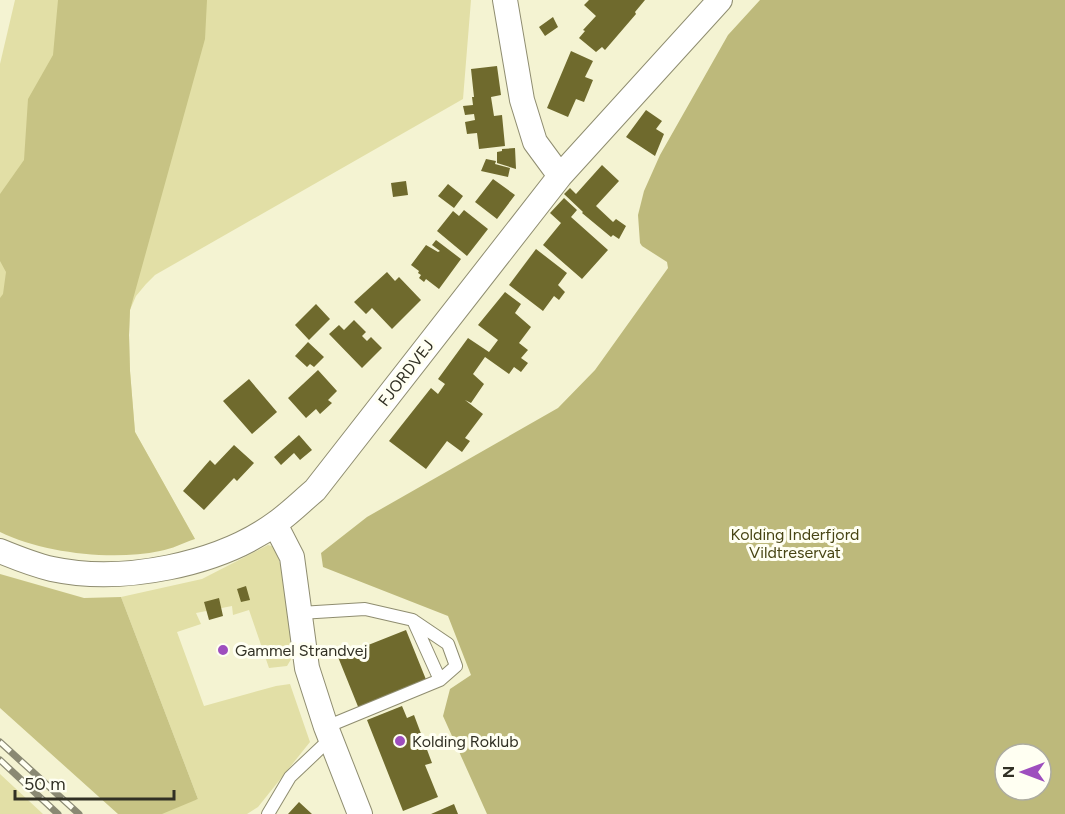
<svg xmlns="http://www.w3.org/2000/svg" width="1065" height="814" font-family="Figtree,sans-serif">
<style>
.green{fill:#e2dfa6}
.forest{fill:#c7c384}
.water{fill:#bdb97b;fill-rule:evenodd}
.building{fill:#6f6a2d}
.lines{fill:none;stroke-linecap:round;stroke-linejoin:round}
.service-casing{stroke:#8f8d70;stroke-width:14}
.minor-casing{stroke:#8f8d70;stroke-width:26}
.service{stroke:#fff;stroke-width:12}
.minor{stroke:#fff;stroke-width:24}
.rail-casing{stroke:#8a8973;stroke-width:7}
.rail{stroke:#fffff2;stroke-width:4.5;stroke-dasharray:14;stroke-linecap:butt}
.poi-dot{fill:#9e4ebe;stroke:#fffff2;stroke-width:2}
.labels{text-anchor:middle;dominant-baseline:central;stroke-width:6;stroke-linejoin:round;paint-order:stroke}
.street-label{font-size:16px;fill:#313024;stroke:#fffff2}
.park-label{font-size:16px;fill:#484514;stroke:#fffff2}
.poi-label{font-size:16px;fill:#313024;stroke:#fffff2;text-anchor:start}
</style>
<rect width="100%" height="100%" fill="#f4f3d2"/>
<path class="green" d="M15,0H471L463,99L155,275L146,284L136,296L130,310L129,335L130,371L135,432L195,539L0,531V64Z
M268,545L275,547L282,570L293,656L287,666L269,668L249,610L233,615L232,606L196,613L201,624L177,632L204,706L276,686L290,684L310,742L258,807L247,814H139L198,799L121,597L202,579Z
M0,774L43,814H0Z"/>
<path class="forest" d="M58,0H207L205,39L130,310L129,335L130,371L135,432L195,539C183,543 172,549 160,551C112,561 43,553 0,532V298L3,294L6,272L0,261V194L24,160L28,99L53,55Z
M0,574L84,598L121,597L198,799L162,814H118L0,708Z"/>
<path class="water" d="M760,0H1065V814H487L443,716L450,689L471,675L448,616L323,567L321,553L367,517L558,408L595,370L668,268L667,262L642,246L640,243L638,215L644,191L660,155L728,35ZM1005,754H1041V790H1005Z"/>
<path class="building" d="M589,0H645L635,12L636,14L605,50L602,47L596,52L579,38L585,31L583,30L596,16L584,5Z
M553,17L558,27L545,36L539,27Z
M571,51L593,61L585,77L593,80L584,102L576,99L568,117L547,108Z
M497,66L501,95L491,97L494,116L502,115L505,146L479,149L477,133L467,134L465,122L475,120L474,114L465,115L463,106L473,105L472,97H474L471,69Z
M646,110L662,121L656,129L664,134L655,156L626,137Z
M515,148L516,169L497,163V152L502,151V149Z
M486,159L496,161L495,164L510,168L508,177L481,171Z
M602,165L619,181L596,206L613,222L616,219L626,226L619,239L613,235L611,237L582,213L583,212L564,194L570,188L576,194Z
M493,179L515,195L497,219L475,202Z
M406,181L408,195L393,197L391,183Z
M448,184L463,196L454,208L438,196Z
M564,198L577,210L571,217L608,250L582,279L543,245L561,223L550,213Z
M464,210L488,229L467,256L437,231L453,211L459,216Z
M436,240L461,259L439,289L426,279L424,282L419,278L421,275L418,273L419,271L411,265L426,245L438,252L440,251L432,245Z
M536,249L567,273L558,285L565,292L559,300L554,296L543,311L509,285Z
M387,272L395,281L399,277L421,300L392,329L372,308L366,314L354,302Z
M505,292L521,304L515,313L531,327L519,343L528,350L521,358L528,363L521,372L514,367L509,374L485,357L473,374L484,384L471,403L465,400L483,414L465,438L470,441L462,452L447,441L426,469L389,441L431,388L438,394L445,384L438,379L468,338L489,352L498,340L478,325Z
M316,304L330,319L309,340L295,325Z
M354,320L366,332L362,336L367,341L371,337L382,348L362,368L329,334L339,325L344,330Z
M308,342L324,357L314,367L310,364L307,367L295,356Z
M318,370L337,391L328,400L332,403L320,414L316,409L306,418L288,398Z
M249,379L277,412L252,434L223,401Z
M299,435L312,450L300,460L294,453L281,465L274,457Z
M234,445L254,463L237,481L234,478L204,510L183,491L210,460L215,465Z
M246,586L250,600L241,602L237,589Z
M219,598L223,616L209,620L204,602Z
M406,630L427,682L359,709L338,657Z
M402,706L407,718L414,715L432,763L425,765L438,797L403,811L367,720Z
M299,802L312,814H288Z
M454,804L458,814H431Z"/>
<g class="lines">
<g class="service-casing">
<path id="service" d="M300,613L365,609L413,620L440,680L326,727
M414,621L448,644L456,666L440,680
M268,814L290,777L330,739"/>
</g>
<g class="minor-casing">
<path id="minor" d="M505,0L522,100L535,142L560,176
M275,524L292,557L307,668L326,727L360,814
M0,551C17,558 35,565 52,569C122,584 219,565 276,523C290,513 302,501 315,490L560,176L720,0"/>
</g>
<use href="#service" class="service"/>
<use href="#minor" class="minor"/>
<g class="rail-casing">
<path id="rail" d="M0,742L79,814
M0,760L58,814"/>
</g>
<use href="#rail" class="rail"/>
</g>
<g class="poi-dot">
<circle cx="223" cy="650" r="6"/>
<circle cx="400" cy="741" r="6"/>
</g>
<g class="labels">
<g class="street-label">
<text transform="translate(406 373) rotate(-52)">FJORDVEJ</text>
</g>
<g class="park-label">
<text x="795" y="534">Kolding Inderfjord<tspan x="795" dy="18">Vildtreservat</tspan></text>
</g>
<g class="poi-label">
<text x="235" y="650">Gammel Strandvej</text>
<text x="412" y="741">Kolding Roklub</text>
</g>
</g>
<g transform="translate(1023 772) rotate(270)"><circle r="28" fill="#fffff2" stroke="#adaca0" stroke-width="1.5"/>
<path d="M0-4.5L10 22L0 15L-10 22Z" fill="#9e4ebe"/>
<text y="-9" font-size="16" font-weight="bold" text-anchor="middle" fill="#313024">N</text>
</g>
<path d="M15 790v9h159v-9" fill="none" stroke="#313024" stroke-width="3"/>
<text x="24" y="790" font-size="18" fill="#313024" stroke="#fffff2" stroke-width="4.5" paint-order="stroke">50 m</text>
</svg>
